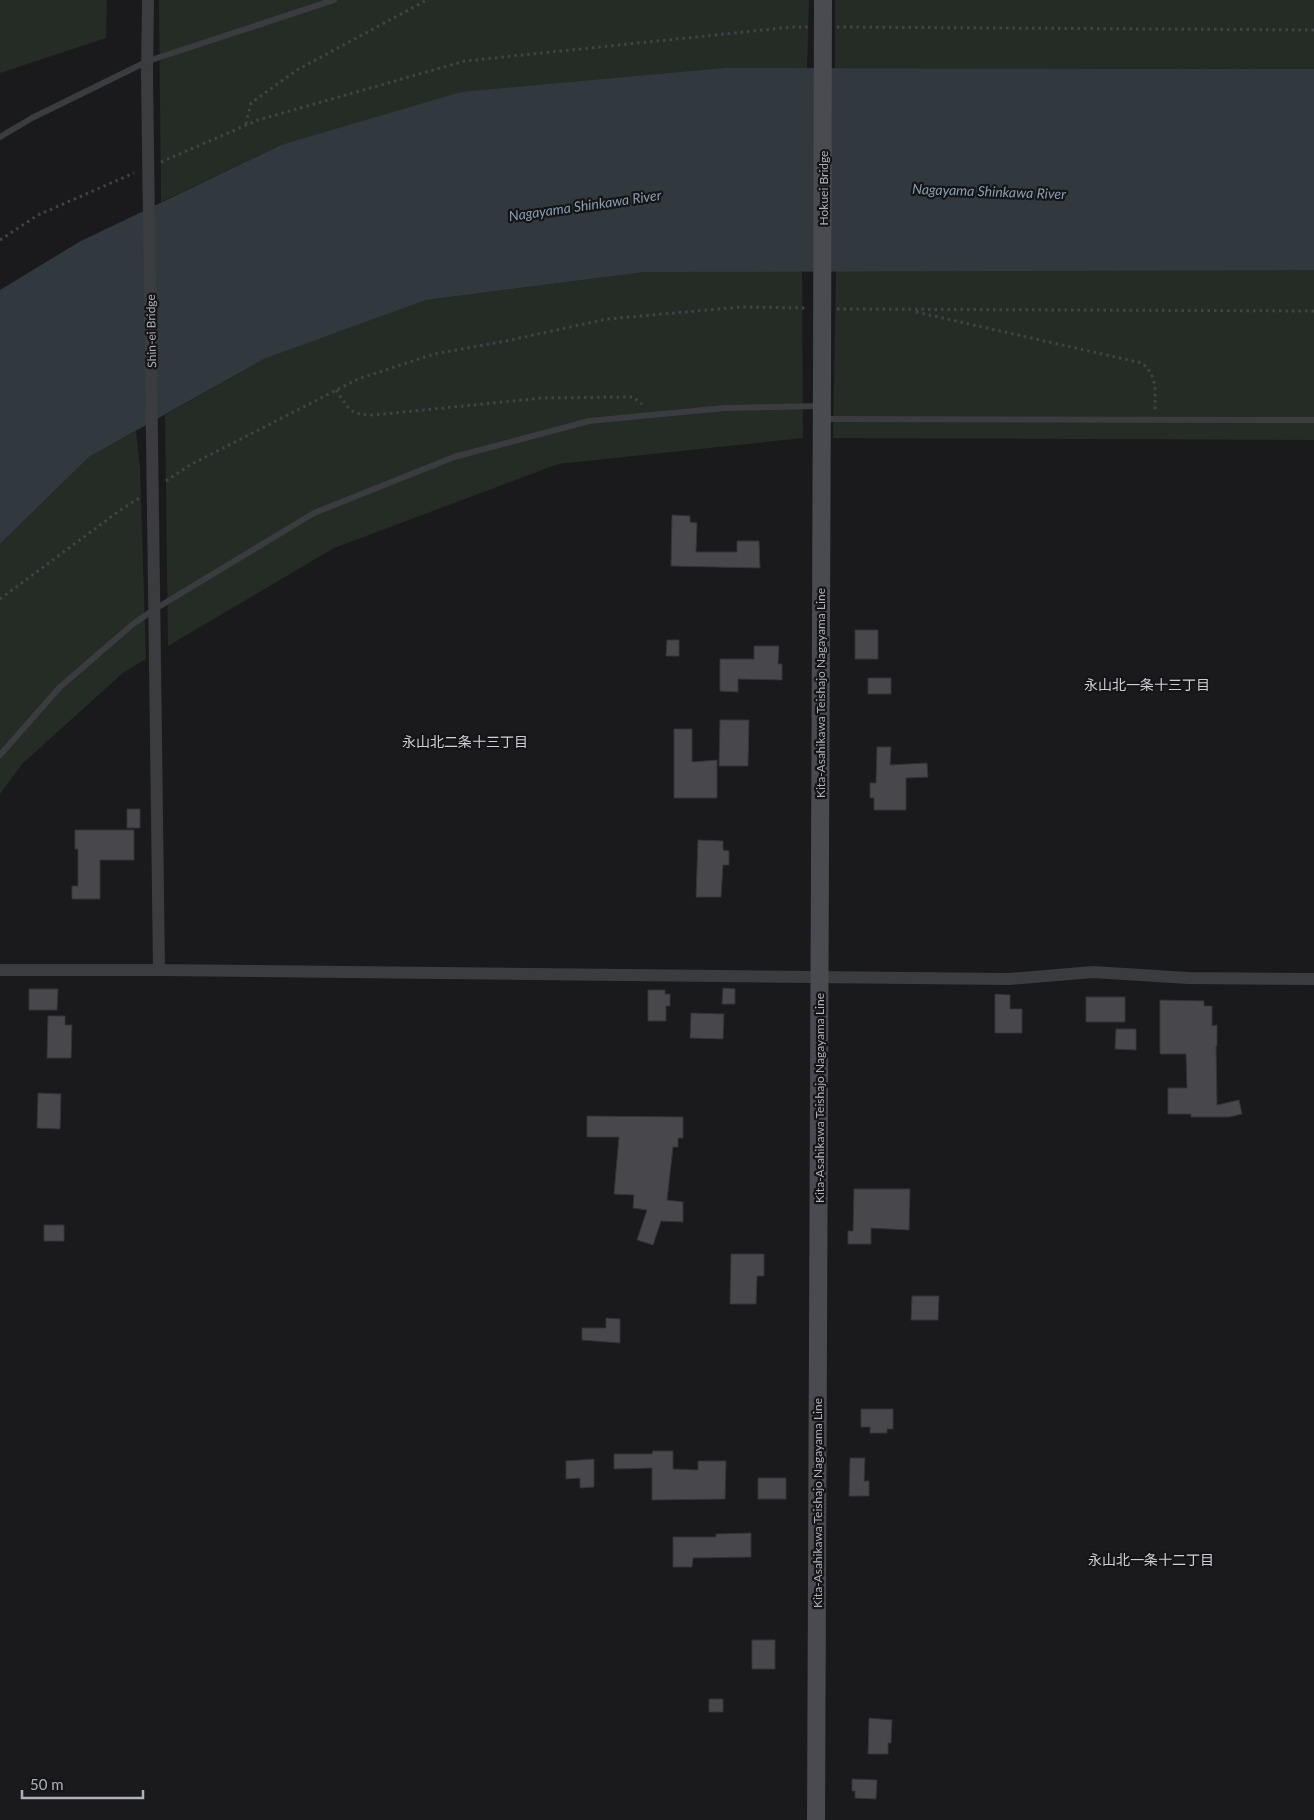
<svg xmlns="http://www.w3.org/2000/svg" width="1314" height="1820" font-family="Lato,'Noto Sans JP',sans-serif">
<style>
.green{fill:#242c25}
.water{fill:#31393f}
.building{fill:#47474c;stroke:#343438}
.lines{fill:none;stroke-linecap:round;stroke-linejoin:round}
.path{stroke:#414347;stroke-width:3;stroke-dasharray:2.5 4;stroke-linecap:butt}
.lane{stroke:#3b3c40;stroke-width:6}
.street{stroke:#3b3c40;stroke-width:12}
.secondary{stroke:#4a4b50;stroke-width:18}
.street-bridge{stroke:#3b3c40;stroke-width:12}
.secondary-bridge{stroke:#4a4b50;stroke-width:18}
.labels{text-anchor:middle;dominant-baseline:central;stroke-width:4.5;stroke-linejoin:round;paint-order:stroke}
.street-label{font-size:12px;fill:#aeb1ba;stroke:#151517}
.water-label{font-size:14px;font-style:italic;fill:#899eb1;stroke:#151517}
.neighbourhood-label{font-size:14px;fill:#ced0d6;stroke:#151517}
</style>
<rect width="100%" height="100%" fill="#1a1a1c"/>
<path class="green" d="M0,0H107L106,38L0,73Z
M159,0H809L807,68H725L281,145L161,202Z
M835,0H1314V69L835,68Z
M802,270L803,438L558,464L334,548L168,646L165,415L264,359L426,300L645,272Z
M836,270H1314V440L833,438Z
M136,431L140,468L146,659L124,672L22,764L0,794V544L89,457Z"/>
<path class="water" d="M725,68L1314,69V270L645,272L426,300L264,359L89,457L0,544V290L79,242L281,145L461,92Z"/>
<path class="building" d="M672,515L690,516V522L697,523L696,552H737V541H759L760,568L671,566Z
M855,630H878V659H855Z
M667,640H679V656H666Z
M754,646H779L778,664H782V680L738,679V692L720,691V659H754Z
M868,678H891V694H868Z
M720,720H749L748,766H719Z
M674,729H692V762L717,760V798H674Z
M877,747H891L890,765L927,763L928,777L906,778V810H874V798H870V783H876Z
M127,809H140V828H127Z
M75,830H134V860H100V899H72V886H78V849H75Z
M698,840L723,841V850L729,851V865H723L721,897H696Z
M723,988L735,989V1004H722Z
M29,989H58L57,1010H29Z
M648,990H665V994H670V1006H666V1021H648Z
M995,994L1010,995V1009H1022V1033H995Z
M1086,997H1125V1022H1086Z
M1160,1000L1204,1001V1006H1212V1026L1217,1025V1046H1216L1217,1105L1239,1100L1242,1114L1229,1117H1191V1114H1168V1088H1187L1186,1054H1160Z
M691,1013L724,1014L723,1039L690,1038Z
M48,1016H65V1025H72L71,1058H47Z
M1116,1029H1136V1050L1115,1049Z
M38,1093L61,1094L60,1129L37,1128Z
M587,1116L683,1117V1138H678V1147H673L667,1200L683,1202V1222L661,1221L653,1245L637,1240L647,1210L633,1208L634,1195L614,1194L619,1137H587Z
M854,1189H910L909,1230L871,1228V1244H848V1231H853Z
M44,1225H64V1241H44Z
M731,1254H764V1276H757L756,1304H730Z
M912,1296H939L938,1320H911Z
M606,1318L620,1319V1343L582,1340V1328H606Z
M861,1409H893V1429H887V1433H870V1427H861Z
M653,1451H673V1469L698,1470V1461H726L725,1499L652,1500V1468L614,1469V1454H652Z
M850,1458H865L864,1481H869V1496H849Z
M594,1459V1487L580,1488V1478L566,1479V1461Z
M758,1478H786V1499H758Z
M751,1533V1557L693,1558L692,1567H673V1537H716V1534Z
M752,1640H775V1669H752Z
M709,1699H723V1712H709Z
M869,1718L892,1720L891,1743H888V1754H868Z
M852,1779L877,1780L876,1799L855,1798V1791H852Z"/>
<g class="lines">
<path class="path" d="M837,27L1314,30
M246,124L251,103L297,70L427,0
M161,162L258,120L465,61L792,27H808
M0,240L38,215L134,173
M837,309L1314,311
M916,312L1142,363C1158,377 1155,390 1155,411
M336,390C350,410 349,415 374,415L542,398L633,397L642,404
M166,481L190,465L358,379L434,354L506,341L607,319L741,307L806,308
M0,599L119,511L139,498"/>
<path class="lane" d="M0,137L32,118L148,61L334,0
M822,419L1314,420
M0,755L60,687L133,624L155,609L314,513L454,457L589,421L725,408L820,406"/>
<path class="street" d="M147,75L148,0
M154,587L159,970
M0,970H159L1009,979L1093,972L1188,978L1314,979"/>
<path class="secondary" d="M816,1820L822,376"/>
<path class="street-bridge" d="M147,75L154,587"/>
<path class="secondary-bridge" d="M822,376L823,0"/>
</g>
<g class="labels">
<g class="street-label">
<text transform="translate(823 188) rotate(-90)">Hokuei Bridge</text>
<text transform="translate(151 331) rotate(-91)">Shin-ei Bridge</text>
<text transform="translate(820 693) rotate(-90)">Kita-Asahikawa Teishajo Nagayama Line</text>
<text transform="translate(819 1098) rotate(-90)">Kita-Asahikawa Teishajo Nagayama Line</text>
<text transform="translate(817 1503) rotate(-90)">Kita-Asahikawa Teishajo Nagayama Line</text>
</g>
<g class="water-label">
<text transform="translate(989 191) rotate(2)">Nagayama Shinkawa River</text>
<text transform="translate(585 205) rotate(-8)">Nagayama Shinkawa River</text>
</g>
<g class="neighbourhood-label">
<text x="1147" y="684">永山北一条十三丁目</text>
<text x="465" y="741">永山北二条十三丁目</text>
<text x="1151" y="1559">永山北一条十二丁目</text>
</g>
</g>
<path d="M22 1790v8h121v-8" fill="none" stroke="#aeb1ba" stroke-width="2.5"/>
<text x="30" y="1790" font-size="15" fill="#aeb1ba" stroke="#151517" stroke-width="4" paint-order="stroke">50 m</text>
</svg>
